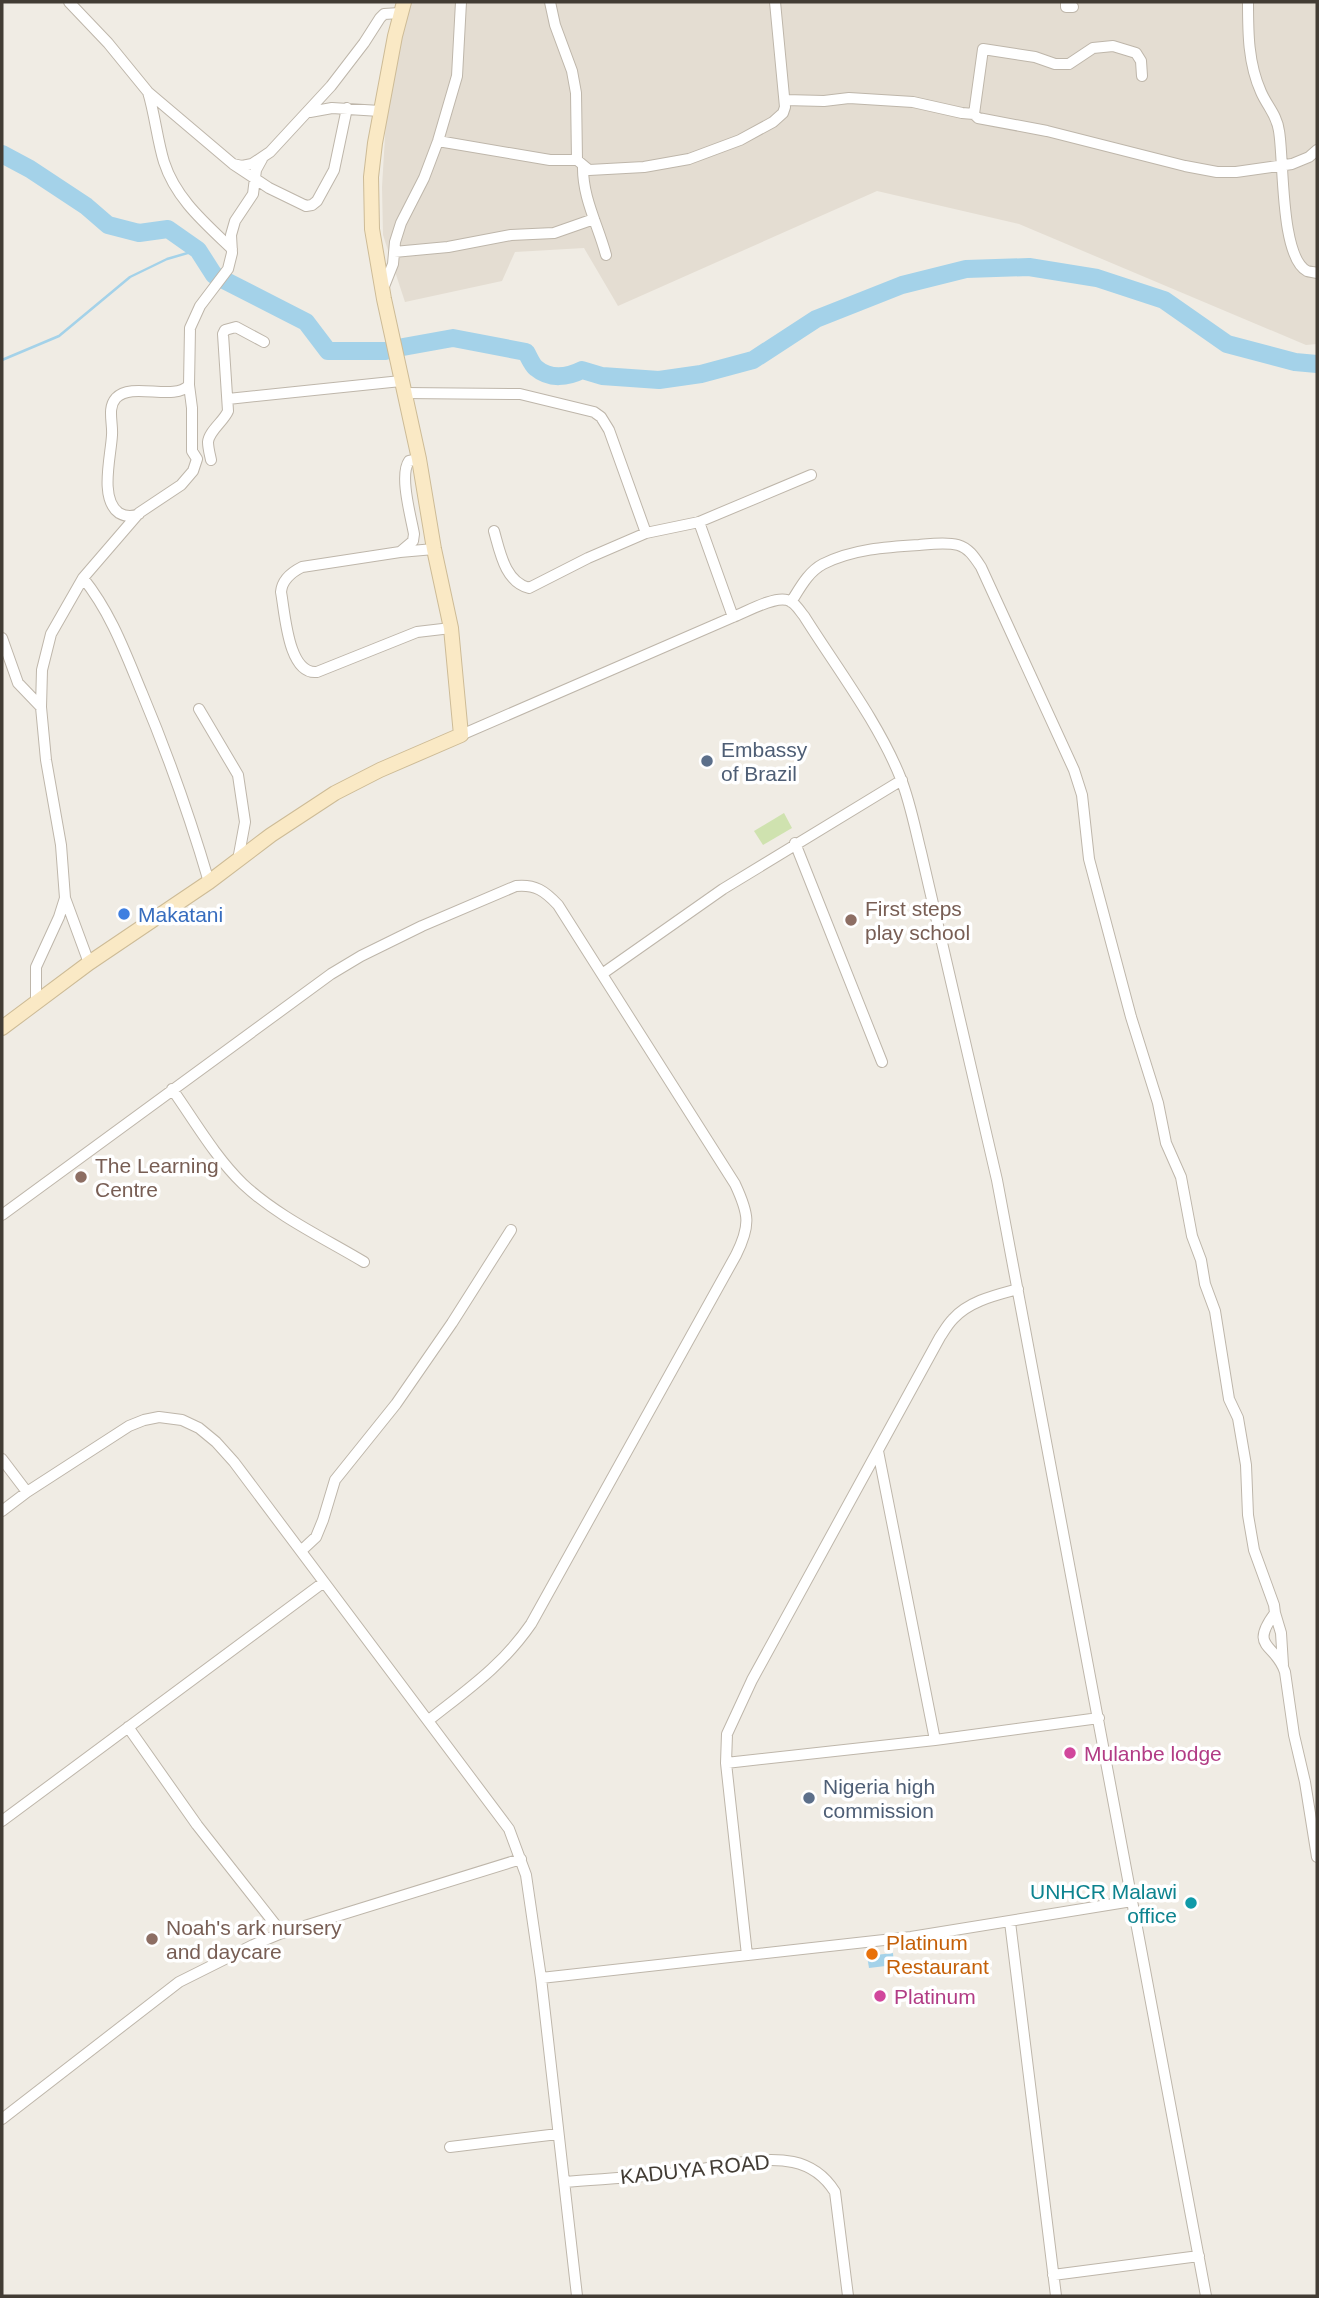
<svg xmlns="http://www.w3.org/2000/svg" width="1319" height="2298" font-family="Arial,sans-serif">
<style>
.residential{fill:#e4ddd2}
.green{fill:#cfe2af}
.water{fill:#a4d2e9}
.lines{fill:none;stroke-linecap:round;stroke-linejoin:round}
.stream{stroke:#a4d2e9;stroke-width:2.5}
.river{stroke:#a4d2e9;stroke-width:18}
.street-casing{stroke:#beb6aa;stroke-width:12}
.secondary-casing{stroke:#cdbb96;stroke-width:16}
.street{stroke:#fff;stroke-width:10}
.secondary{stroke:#fae9c5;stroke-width:14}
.service-dot{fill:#5c6f8a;stroke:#fff;stroke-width:2.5}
.shop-dot{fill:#3f7fe0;stroke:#fff;stroke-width:2.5}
.education-dot{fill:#8d6e63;stroke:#fff;stroke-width:2.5}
.hotel-dot{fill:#d1479c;stroke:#fff;stroke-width:2.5}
.culture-dot{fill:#0f9aa8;stroke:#fff;stroke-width:2.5}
.food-dot{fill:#e8710a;stroke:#fff;stroke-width:2.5}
.labels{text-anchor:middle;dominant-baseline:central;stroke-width:7;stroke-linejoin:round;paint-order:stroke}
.service-label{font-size:21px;fill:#4e5e75;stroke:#fff;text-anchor:start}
.education-label{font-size:21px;fill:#785e54;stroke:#fff;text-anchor:start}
.shop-label{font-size:21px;fill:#366cbe;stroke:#fff;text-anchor:start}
.hotel-label{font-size:21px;fill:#b23c85;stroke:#fff;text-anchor:start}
.culture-label{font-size:21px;fill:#0d838f;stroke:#fff;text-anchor:end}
.food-label{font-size:21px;fill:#c56008;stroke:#fff;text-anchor:start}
.street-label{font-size:21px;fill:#423c34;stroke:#fff}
</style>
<rect width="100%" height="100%" fill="#f0ece4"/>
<path class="residential" d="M400,2H1317V344L1306,345L1019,224L877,191L618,306L584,248L515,252L502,281L405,302L383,235L382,187L387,103Z"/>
<path class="green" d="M784,813L792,828L763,845L754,831Z"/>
<path class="water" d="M893,1953L894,1965L869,1968L867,1956Z"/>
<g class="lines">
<path class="stream" d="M2,360L59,336L130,277L167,259L198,250"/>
<path class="river" d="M2,154L30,169L86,206L108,225L139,233L168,229L198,250L214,275L306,322L328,351H386
M403,347L453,338L526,352C529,357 532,365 536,368C550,380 568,377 582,370L602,376L659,380L701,374L753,360L816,319L902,285L966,269L1029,267L1097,278L1164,300L1227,344L1295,362L1317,364"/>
<g class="street-casing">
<path id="street" d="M69,2L108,43L148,92L233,164L242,166L252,164L270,152L331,86L364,43L380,18L384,14L400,13
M550,2L555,25L572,71L576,93L577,160
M1066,2V7H1073
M1248,2C1248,32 1248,63 1261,92C1267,106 1277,115 1279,131C1284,159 1280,257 1307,271C1310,272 1314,272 1317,273
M148,92C155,115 157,139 164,162C176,199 205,223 232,249
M785,100L824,101L849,98L913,102L962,113L974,114L978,118L1047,131L1185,166L1217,172H1236L1292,164L1309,157L1317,150
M310,112L332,108L380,111
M974,114L983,49L1035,57L1055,64H1069L1093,48L1113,46L1136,53L1141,61L1142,76
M438,141L550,160H577L589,170L644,167L689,159L740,140L773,122L783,113L785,107L775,2
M233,164L269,188L306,206L312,205L317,201L334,170L347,108
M583,165C582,197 598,225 606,255
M394,252L448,247L511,235L554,233L594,219
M383,289L393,264L395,242L401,223L424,178L438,141L457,76L461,2
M404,393L520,394L594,412L601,417L609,430L646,533
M228,399L401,381
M211,460C210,455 208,448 208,442C209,431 224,421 228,411L223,334L225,330L236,327L264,342
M139,514C132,517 126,517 119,513C99,499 111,456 112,435C113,423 107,408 116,398C132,381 174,402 189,385
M699,522L733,617
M494,531C500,552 505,582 529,588L588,558L646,533L699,522L811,475
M434,549L400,552L302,567C292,572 282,580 281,592C285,613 288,675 317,672L417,632L451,628
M400,552L413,541L414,534C411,517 399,475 409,461L419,459
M83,578C111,613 125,652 142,693C168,755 190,817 209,882
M791,602C800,588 808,572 823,564C853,549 886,547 919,545C931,544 946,542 958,545C969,548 975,558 981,567L1074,770L1082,795L1089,859L1131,1017L1158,1103L1166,1143L1181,1177L1192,1236L1201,1260L1205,1284L1215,1311L1229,1399L1238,1418L1246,1465L1248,1515L1254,1550L1274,1605L1275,1613C1248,1649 1276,1643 1285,1672L1294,1735L1305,1782L1317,1857
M2,638L18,683L41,707
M199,709L238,775L245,822L238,860
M461,735L733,617C746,612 774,596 787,600C795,602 799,610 804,616C836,667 879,723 901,779C910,802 915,828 921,852L997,1180L1206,2296
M795,843L882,1062
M65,898L89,963
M602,974L723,889L902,780
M36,1002V967L59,917L65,898L61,845L46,760L41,707L42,670L51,634L83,578L139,513L181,485L193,471L197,459L192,451V408L189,385L190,328L200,306L228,269L232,253L231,235L235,221L253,194L256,170L262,159
M172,1089C194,1120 215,1157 243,1184C277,1216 324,1238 364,1262
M2,1215L331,974L361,956L422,926L516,886C535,884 545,891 558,905L735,1184C749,1214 751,1225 736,1255L531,1624C502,1666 468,1689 429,1720
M878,1451L935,1740
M2,1459L27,1492
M2,1511L27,1492L129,1426L144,1420L159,1417L182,1420L199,1428L216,1442L234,1462L509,1829L526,1875L541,1978L577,2296
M302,1550L316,1537L323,1520L335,1480L396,1404L452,1323L511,1230
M1275,1613L1281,1633L1283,1665
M128,1727L197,1825L282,1933
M726,1763L935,1740L1099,1718
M2,1821L324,1582
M1010,1922L1056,2296
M747,1955L726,1763L727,1734L752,1680L940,1337C944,1331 948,1324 953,1319C969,1301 996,1295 1018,1289
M541,1978L911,1937L1132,1901
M2,2119L179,1982L253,1945L282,1933L521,1859
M450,2147L558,2134
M564,2182C601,2179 639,2177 676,2173C712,2169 758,2155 793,2162C812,2166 825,2176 835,2192L848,2296
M1053,2275L1199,2256"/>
</g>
<g class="secondary-casing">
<path id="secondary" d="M2,1028L89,963L209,882L271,835L335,793L380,770L461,735L451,628L434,549L419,459L384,299L372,229L371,177L375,143L395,36L404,2"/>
</g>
<use href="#street" class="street"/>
<use href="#secondary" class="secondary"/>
</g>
<g class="service-dot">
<circle cx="707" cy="761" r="7"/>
<circle cx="809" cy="1798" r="7"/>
</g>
<circle class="shop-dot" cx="124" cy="914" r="7"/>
<g class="education-dot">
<circle cx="851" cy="920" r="7"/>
<circle cx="81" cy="1177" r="7"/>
<circle cx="152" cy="1939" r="7"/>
</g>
<g class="hotel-dot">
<circle cx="1070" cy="1753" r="7"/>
<circle cx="880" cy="1996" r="7"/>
</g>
<circle class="culture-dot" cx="1191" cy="1903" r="7"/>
<circle class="food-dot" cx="872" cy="1954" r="7"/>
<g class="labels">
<g class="service-label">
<text x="721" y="749">Embassy<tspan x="721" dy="24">of Brazil</tspan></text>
<text x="823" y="1786">Nigeria high<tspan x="823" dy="24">commission</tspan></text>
</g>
<g class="education-label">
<text x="865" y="908">First steps<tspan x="865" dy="24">play school</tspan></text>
<text x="95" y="1165">The Learning<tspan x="95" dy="24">Centre</tspan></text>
<text x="166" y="1927">Noah's ark nursery<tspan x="166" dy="24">and daycare</tspan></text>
</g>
<g class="shop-label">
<text x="138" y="914">Makatani</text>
</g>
<g class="hotel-label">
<text x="1084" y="1753">Mulanbe lodge</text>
<text x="894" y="1996">Platinum</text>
</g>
<g class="culture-label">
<text x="1177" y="1891">UNHCR Malawi<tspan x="1177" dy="24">office</tspan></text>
</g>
<g class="food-label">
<text x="886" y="1942">Platinum<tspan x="886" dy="24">Restaurant</tspan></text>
</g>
<g class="street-label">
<text transform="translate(695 2169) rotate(-6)">KADUYA ROAD</text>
</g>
</g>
<rect width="1319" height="2298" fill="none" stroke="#423c34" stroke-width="7"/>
</svg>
